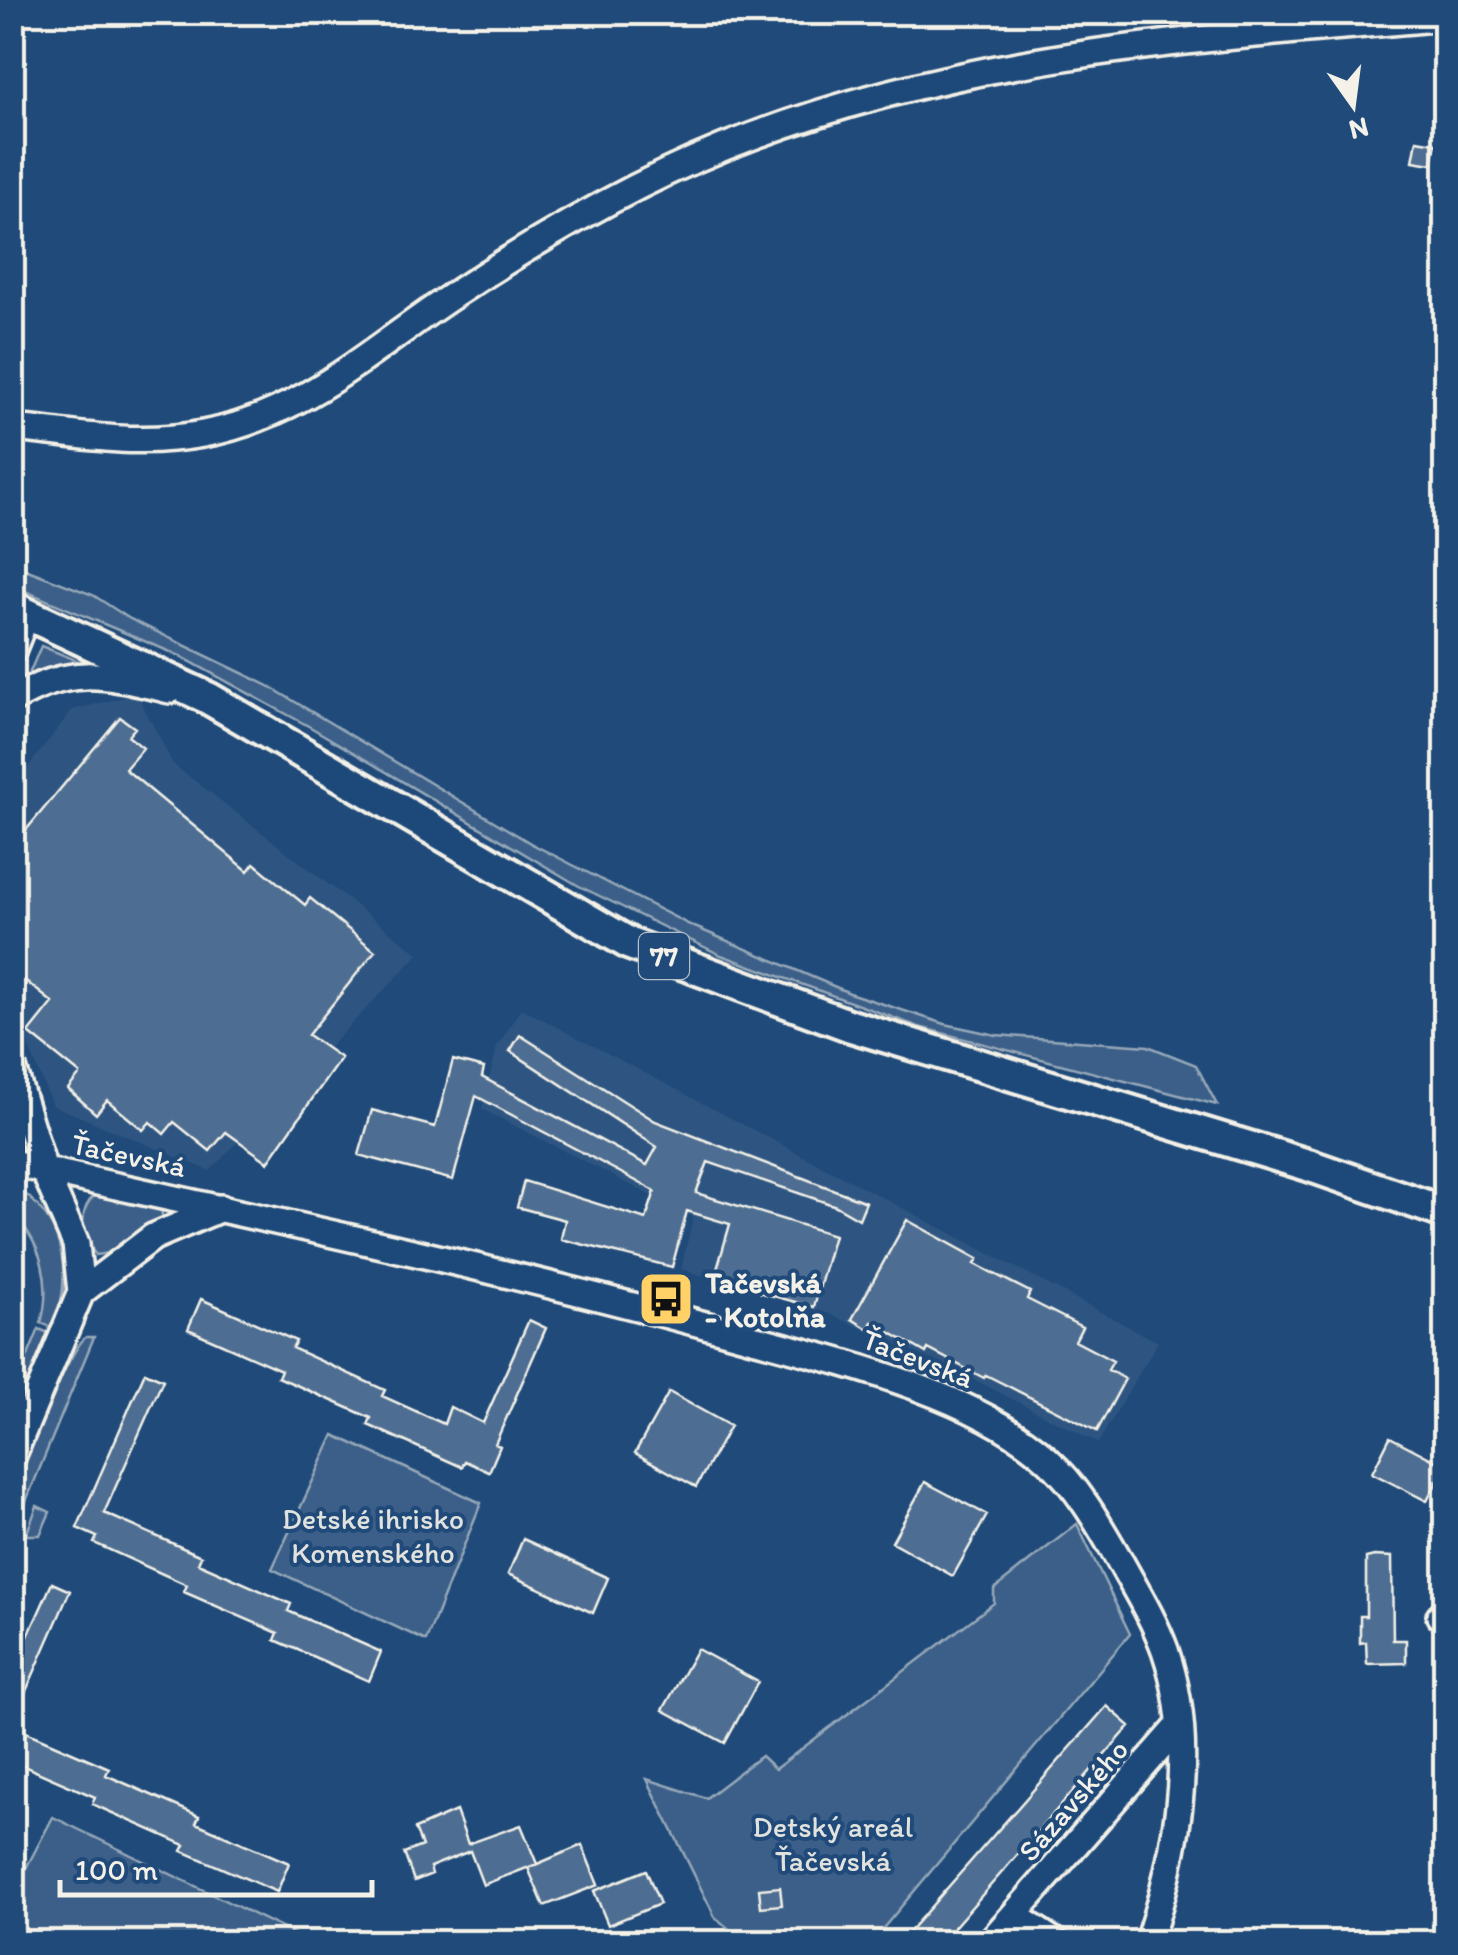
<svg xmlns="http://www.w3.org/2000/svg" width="1458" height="1955" font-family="Itim,sans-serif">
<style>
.built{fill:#2d5581}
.green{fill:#3a5f88;stroke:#97a8b8;stroke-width:2.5}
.building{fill:#4d6e92;stroke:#f4f1e8;stroke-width:2.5}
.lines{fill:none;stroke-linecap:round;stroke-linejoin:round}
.minor-casing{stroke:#f4f1e8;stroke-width:32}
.major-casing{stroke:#f4f1e8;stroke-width:38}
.minor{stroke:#1f4a7a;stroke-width:25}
.major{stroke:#1f4a7a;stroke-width:30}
.labels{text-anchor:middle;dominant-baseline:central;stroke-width:8;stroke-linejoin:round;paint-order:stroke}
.shield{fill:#1f4a7a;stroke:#b4bfc7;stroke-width:2.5}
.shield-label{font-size:28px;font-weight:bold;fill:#f4f1e8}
.street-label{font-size:30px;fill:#f4f1e8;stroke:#1f4a7a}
.poi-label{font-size:30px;font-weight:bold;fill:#f4f1e8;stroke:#1f4a7a;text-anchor:start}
.park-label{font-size:30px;fill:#e1e2de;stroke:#1f4a7a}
</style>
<rect width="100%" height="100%" fill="#1f4a7a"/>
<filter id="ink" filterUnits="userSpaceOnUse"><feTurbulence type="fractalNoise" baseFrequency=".01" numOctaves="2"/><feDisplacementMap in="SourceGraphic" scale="20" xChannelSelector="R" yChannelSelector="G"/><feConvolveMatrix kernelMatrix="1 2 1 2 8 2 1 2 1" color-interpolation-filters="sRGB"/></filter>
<g filter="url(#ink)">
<path class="built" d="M137,694L173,764L419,954L210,1171L52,1105L13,1007L12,788L72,710Z
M521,1008L1158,1342L1098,1443L975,1380L830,1314L681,1269L693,1217L482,1109L497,1047Z"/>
<path class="green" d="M12,564L93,595L130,619L267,685L532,844L690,925L852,994L945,1024L996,1035L1148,1046L1196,1065L1217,1105L919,1027L721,955L579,886L312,728L180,656L13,586Z
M41,646L76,660L80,663L26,681Z
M12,1185C65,1216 73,1275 54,1328L41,1323C52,1283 42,1243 13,1214Z
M94,1196L161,1209L163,1220L110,1253L96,1255C82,1239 77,1211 94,1196Z
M39,1329L51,1334L13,1424V1392Z
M86,1337H94L15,1528C12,1521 11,1509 12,1499C15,1477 70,1348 86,1337Z
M334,1435L481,1503L426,1641L272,1569Z
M37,1506L50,1512L40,1535H26Z
M1077,1524L1130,1634L874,1939L757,1937L734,1933L715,1917L647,1779L706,1798L761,1756L775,1769L994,1603V1589Z
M53,1817L300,1937L296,1942H13V1893Z"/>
<path class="building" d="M1417,140L1436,143L1432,164L1413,161Z
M120,717L135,728L128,736L143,748L125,769L248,871L254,863L305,905L310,898L375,951L308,1035L341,1058L268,1162L226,1132L210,1151L174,1122L164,1134L150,1122L143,1130L107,1100L96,1114L68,1089L80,1074L29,1033L53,1003L12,970V847Z
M520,1035L655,1121L866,1202L859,1219L836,1206L708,1162L696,1193L834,1235L814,1307L714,1280L730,1224L687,1211L672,1267L561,1239L565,1220L517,1207L524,1181L646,1219L655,1191L476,1096L453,1180L359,1155L372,1110L435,1127L453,1060L484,1068L482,1077L647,1165L657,1147L510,1051Z
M907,1220L978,1259L975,1264L1030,1292L1027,1299L1082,1327L1075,1341L1113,1361L1108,1370L1125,1379L1097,1431L986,1375L984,1378L928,1349L926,1353L872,1322L868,1329L852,1319Z
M201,1299L296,1341L292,1348L385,1390L382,1396L444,1424L450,1407L483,1423L529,1320L546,1328L495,1444L500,1446L489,1472L465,1461L462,1467L368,1425L371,1418L278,1377L281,1370L188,1329Z
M145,1372L163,1380L104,1513L201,1556L198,1563L291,1604L288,1611L381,1652L369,1681L275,1640L278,1633L184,1592L187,1585L94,1543L97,1537L77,1528Z
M669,1392L730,1426L696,1487L635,1453Z
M1390,1437L1445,1466L1427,1501L1372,1473Z
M925,1482L987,1515L953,1576L892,1542Z
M523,1539L608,1578L593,1613L508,1574Z
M1374,1556L1392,1557L1393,1640H1406V1663L1367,1664L1366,1642L1360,1643V1616H1366V1558Z
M52,1583L70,1591L12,1723V1672Z
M697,1649L758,1682L725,1743L663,1710Z
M1107,1706L1130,1726L941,1942H900Z
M12,1726L109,1768L106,1775L199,1816L196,1823L289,1863L277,1892L182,1851L185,1845L92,1804L95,1797L12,1761Z
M456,1811L468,1844L521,1825L537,1864L483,1885L470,1851L430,1867L432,1874L414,1881L404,1853L422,1846L415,1829Z
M582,1845L598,1885L544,1906L528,1868Z
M646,1870L660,1904L608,1925L594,1891Z
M780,1887L782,1905L761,1907L759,1889Z"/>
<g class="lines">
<g class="minor-casing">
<path id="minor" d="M12,428C82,434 131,447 203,434C303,416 373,348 455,294C547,233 649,174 753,136C984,50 1203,39 1446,17
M12,651L26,616
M12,700C71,664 107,675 170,690
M12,1065L44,1170L76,1244L81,1292L12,1457
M12,1163C251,1216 491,1266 727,1331C824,1358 971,1390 1047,1459C1077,1486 1097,1521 1117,1556C1134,1587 1153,1617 1165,1650C1197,1743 1178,1851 1148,1942
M81,1292L153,1237L221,1208
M1440,1616L1446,1621
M1015,1916L1055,1942
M990,1942L1179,1726"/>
</g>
<g class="major-casing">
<path id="major" d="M12,607L208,698L630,944L851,1026L1308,1165L1446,1213"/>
</g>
<use href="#minor" class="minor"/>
<use href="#major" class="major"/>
</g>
</g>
<defs>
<g id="bus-square" transform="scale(2.875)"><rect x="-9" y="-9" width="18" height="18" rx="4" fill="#ffd166" stroke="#1f4a7a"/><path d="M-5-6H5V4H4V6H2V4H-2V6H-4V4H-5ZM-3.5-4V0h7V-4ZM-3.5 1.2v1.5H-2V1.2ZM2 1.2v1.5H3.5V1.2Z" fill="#111"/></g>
</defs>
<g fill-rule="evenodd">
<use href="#bus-square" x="666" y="1299"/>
</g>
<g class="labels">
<rect class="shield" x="639" y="933" width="50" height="46" rx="8"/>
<g class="shield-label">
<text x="664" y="956">77</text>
</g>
<g class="street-label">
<text transform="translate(129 1155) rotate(12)">Ťačevská</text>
<text transform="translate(918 1358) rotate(21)">Ťačevská</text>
<text transform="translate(1073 1800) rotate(-49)">Sázavského</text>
</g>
<g class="poi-label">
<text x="705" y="1282">Tačevská<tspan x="705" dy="34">- Kotolňa</tspan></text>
</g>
<g class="park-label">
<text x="373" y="1518">Detské ihrisko<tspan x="373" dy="34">Komenského</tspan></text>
<text x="833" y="1826">Detský areál<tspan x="833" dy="34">Ťačevská</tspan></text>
</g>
</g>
<rect width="1458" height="1955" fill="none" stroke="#1f4a7a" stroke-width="50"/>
<rect x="25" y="25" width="1408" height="1905" fill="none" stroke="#f4f1e8" stroke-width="4" filter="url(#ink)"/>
<g transform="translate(1353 105) rotate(166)" stroke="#1f4a7a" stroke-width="8" paint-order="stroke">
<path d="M0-8L18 38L0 25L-18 38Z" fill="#f4f1e8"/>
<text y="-15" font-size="28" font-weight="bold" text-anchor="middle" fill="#f4f1e8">N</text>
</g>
<path d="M60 1880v15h312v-15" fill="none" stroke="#f4f1e8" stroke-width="5"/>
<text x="75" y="1880" font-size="30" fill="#f4f1e8" stroke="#1f4a7a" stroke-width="8" paint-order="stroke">100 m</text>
</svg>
